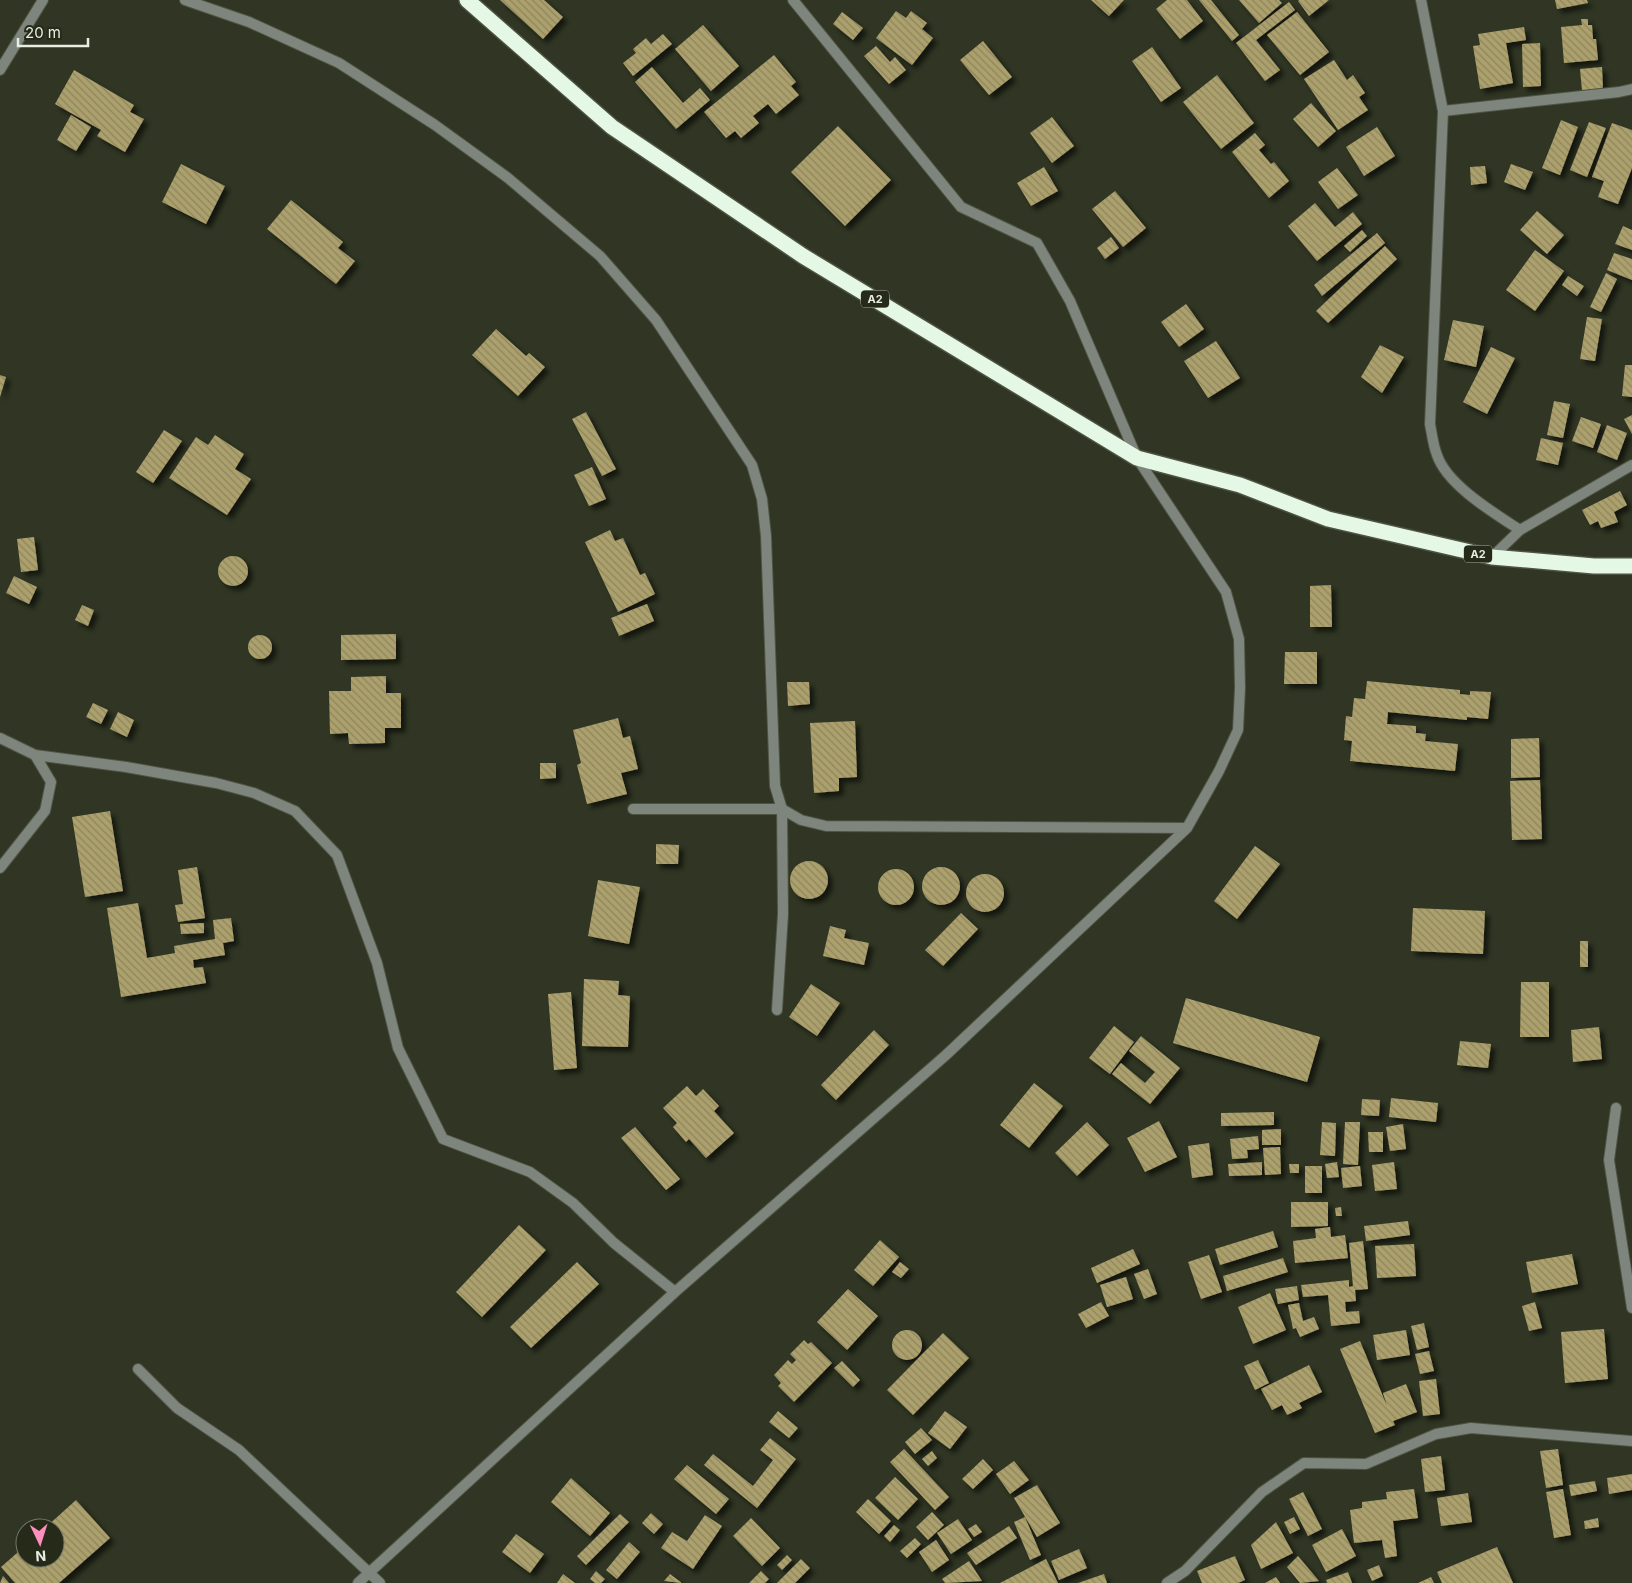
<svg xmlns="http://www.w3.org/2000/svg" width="1632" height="1583" font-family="Inter,sans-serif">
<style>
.building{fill:url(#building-back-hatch);filter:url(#shadow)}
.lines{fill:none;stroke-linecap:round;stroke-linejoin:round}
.street-casing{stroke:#4e5342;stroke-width:12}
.highway-casing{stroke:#4e5342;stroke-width:18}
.street{stroke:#7d857d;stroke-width:10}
.highway{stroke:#e4f8e5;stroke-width:15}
.labels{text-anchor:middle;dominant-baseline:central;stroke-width:5;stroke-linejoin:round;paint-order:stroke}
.shield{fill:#262b19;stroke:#aeb4a6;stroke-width:1}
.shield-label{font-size:11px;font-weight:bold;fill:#e9eee2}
</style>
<defs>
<pattern id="building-back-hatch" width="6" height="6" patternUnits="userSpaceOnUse" patternTransform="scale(1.25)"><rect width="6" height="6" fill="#aca06c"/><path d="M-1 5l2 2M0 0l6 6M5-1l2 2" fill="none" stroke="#8d8560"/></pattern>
<filter id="shadow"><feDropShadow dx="4.5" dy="4.5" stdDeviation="2.5" flood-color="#0009"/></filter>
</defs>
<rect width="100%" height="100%" fill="#303623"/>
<path class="building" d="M500,0H544L563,17L543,39Z
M1091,0H1124L1109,16Z
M1167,0H1187L1203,21L1180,39L1156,9Z
M1199,0H1211L1239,35L1232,41Z
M1239,0H1279L1282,3L1259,23Z
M1299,0H1329L1309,16L1298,1Z
M1555,0H1587L1588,3L1557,9Z
M1289,2L1295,10L1256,40L1280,70L1265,81L1236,43Z
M896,11L906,18L911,11L927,23L922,29L933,38L912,65L876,38Z
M842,12L863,28L853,40L833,24Z
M1297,12L1329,52L1300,75L1267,35Z
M1581,19H1588V25H1592L1593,39H1596L1598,60L1564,63L1561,27L1582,25Z
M703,25L739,66L711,91L675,49Z
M1524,27L1526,40L1506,43L1513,83L1480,89L1473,46L1480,45L1478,34Z
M663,34L672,44L633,76L623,63L636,53L633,49L646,38L651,44Z
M983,41L1012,77L989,95L960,60Z
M1540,43L1541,86L1523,87L1522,44Z
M876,46L890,62L895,57L906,70L889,84L864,56Z
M1152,47L1181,88L1161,102L1132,61Z
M774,55L796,82L791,86L799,95L776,114L768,104L753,116L759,123L741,138L735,131L726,138L704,112Z
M1334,60L1347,80L1353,75L1365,93L1359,97L1368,110L1338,130L1304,79Z
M652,67L683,103L700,88L710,100L676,129L635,82Z
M1602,67L1603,90L1582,91L1580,69Z
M74,70L134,105L130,112L144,119L125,152L97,136L101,130L55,104Z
M1217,75L1254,123L1221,149L1183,102Z
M1311,103L1336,131L1318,147L1293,119Z
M71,115L91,127L76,151L57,140Z
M1052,117L1074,146L1052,163L1030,133Z
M1561,120L1578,127L1560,175L1542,168Z
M1589,122L1606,128L1587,177L1570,170Z
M1612,123L1632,130V168L1618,204L1598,197L1604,181L1592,177Z
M838,126L891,180L845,226L791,172Z
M1377,127L1395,156L1364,176L1346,147Z
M1255,133L1265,145L1259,150L1271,164L1274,162L1289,181L1269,198L1232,152Z
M181,164L225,186L206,224L162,202Z
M1511,164L1533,172L1525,190L1504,182Z
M1485,166L1487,183L1471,185L1470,167Z
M1044,167L1058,191L1031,206L1017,183Z
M1337,168L1358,195L1338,209L1318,182Z
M1115,191L1146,228L1123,247L1092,209Z
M291,200L343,242L338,248L355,261L336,284L267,229Z
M1315,203L1335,227L1353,212L1362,224L1317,261L1288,226Z
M1537,211L1564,235L1547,254L1520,230Z
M1623,226L1632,230V250L1615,244Z
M1362,230L1367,236L1350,252L1344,246Z
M1377,233L1385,243L1322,296L1314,285Z
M1111,237L1119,248L1105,259L1097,248Z
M1385,246L1397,259L1328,323L1316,311Z
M1535,250L1564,271L1535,311L1506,290Z
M1614,253L1632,259V280L1607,270Z
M1606,273L1617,279L1601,312L1590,307Z
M1568,276L1584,286L1577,296L1562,285Z
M1186,304L1204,329L1179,347L1161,322Z
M1587,317L1602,319L1595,361L1580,359Z
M1453,320L1484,326L1476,367L1444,360Z
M496,329L526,356L529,353L545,367L518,396L472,355Z
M1216,341L1240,378L1208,398L1184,361Z
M1380,345L1404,357L1382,393L1361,377Z
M1491,347L1515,358L1487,414L1463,402Z
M1625,365H1632V397L1622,396Z
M0,375L6,377L0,397Z
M1554,401L1570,404L1563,438L1547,435Z
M586,412L616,469L602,476L572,419Z
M1632,415V434L1624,419Z
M1581,417L1601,424L1593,448L1572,441Z
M1607,425L1627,433L1617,460L1597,452Z
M164,430L182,441L153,483L136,472Z
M215,435L244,454L235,469L251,479L227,515L169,478L196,437L208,445Z
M1541,438L1563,443L1558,465L1536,460Z
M592,467L606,499L589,506L574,475Z
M1620,491L1627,505L1614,512L1618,522L1601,528L1598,521L1590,525L1582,510Z
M610,530L615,541L623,538L640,575L645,573L655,594L618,612L585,542Z
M34,537L38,570L21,572L17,539Z
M218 571a15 15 0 1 1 30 0a15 15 0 1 1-30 0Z
M14,576L37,587L29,604L6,593Z
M1331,585L1332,627H1310V586Z
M647,604L654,621L619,636L611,618Z
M82,605L94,610L88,626L75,620Z
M396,634V659L341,660V635Z
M248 647a12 12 0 1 1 24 0a12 12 0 1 1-24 0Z
M1285,652H1317V684H1284Z
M386,676V693H401V728H385V743L349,744L348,733L330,734L329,691H351V677Z
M1367,681L1460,690V694L1470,695V691L1491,692L1488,719L1467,717V720L1388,712L1387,724L1416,726V733L1426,734L1425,741L1458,744L1455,771L1350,761L1352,741L1344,740L1346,716L1352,717L1354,698L1365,699Z
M787,682H809L810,704L788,706Z
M93,703L108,710L101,724L86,717Z
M118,712L134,720L127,737L110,729Z
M618,718L623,738L630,736L638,769L621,773L627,794L587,804L577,765L581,763L573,730Z
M855,721L857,777L839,778V791L814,793L810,723Z
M1539,738L1540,777L1511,778V739Z
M540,763H556V778L540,779Z
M1540,780L1542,839L1512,840L1510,781Z
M110,811L123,891L85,897L72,817Z
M656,844L679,845L678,864H656Z
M1255,846L1280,864L1237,919L1214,901Z
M790 880a19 19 0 1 1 38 0a19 19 0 1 1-38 0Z
M197,867L205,918L178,922L175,905L183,904L178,870Z
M922 886a19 19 0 1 1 38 0a19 19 0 1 1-38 0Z
M878 887a18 18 0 1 1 36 0a18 18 0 1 1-36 0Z
M966 893a19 19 0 1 1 38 0a19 19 0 1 1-38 0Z
M598,880L640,887L629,944L588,936Z
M138,903L147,958L175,953L174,946L215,939L213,920L231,918L234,941L223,943L225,955L193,960L194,968L203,967L206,983L121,997L107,908Z
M1413,908L1485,911L1483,954L1411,951Z
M961,913L978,929L943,966L925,950Z
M204,923V933L181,934L180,924Z
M830,926L846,930L844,938L869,943L864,965L823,956Z
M1580,941H1588V967H1580Z
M584,979L619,981L618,995L630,996L628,1047L582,1046Z
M1521,982H1549V1037H1520Z
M811,984L840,1003L817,1036L789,1017Z
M571,992L577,1068L554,1070L548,994Z
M1186,998L1320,1037L1307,1082L1173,1043Z
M1114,1026L1134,1042L1110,1074L1089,1058Z
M1599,1027L1602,1059L1573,1062L1571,1030Z
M874,1030L889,1045L836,1100L821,1085Z
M1141,1036L1180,1068L1150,1104L1112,1074L1121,1063L1145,1083L1155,1072L1129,1051Z
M1460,1041L1491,1044L1488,1068L1457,1065Z
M1034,1083L1063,1106L1029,1148L1000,1125Z
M687,1086L696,1096L703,1089L719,1106L714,1111L734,1133L706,1158L689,1139L686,1142L673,1127L677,1123L663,1108Z
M1391,1098L1438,1103L1436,1122L1389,1117Z
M1362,1099L1380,1100L1379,1116L1361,1115Z
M1274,1112V1125L1221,1126V1113Z
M1159,1121L1177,1157L1145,1172L1127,1138Z
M1087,1122L1109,1145L1077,1176L1055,1153Z
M1322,1122L1336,1123L1335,1156L1320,1155Z
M1345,1122H1360L1358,1165L1343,1164Z
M1403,1124L1406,1149L1390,1151L1386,1127Z
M635,1127L680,1179L666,1190L621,1138Z
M1281,1129V1145H1262V1130Z
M1368,1132H1383V1152H1369Z
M1258,1136L1259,1149L1247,1150L1248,1158L1232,1159L1230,1139Z
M1209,1143L1213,1175L1192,1178L1188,1146Z
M1280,1147L1281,1174L1265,1175L1263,1148Z
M1262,1162V1175L1229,1176L1228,1164Z
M1337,1162L1339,1177L1327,1178L1325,1164Z
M1394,1162L1397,1189L1375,1191L1372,1165Z
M1289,1164H1299V1173H1290Z
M1305,1166H1322V1193H1305Z
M1360,1166L1362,1186L1343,1188L1341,1168Z
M1291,1202H1328V1226L1291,1227Z
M1341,1207L1342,1216H1336L1335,1208Z
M1408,1221L1410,1235L1366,1241L1364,1226Z
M519,1225L546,1250L482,1317L456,1292Z
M1330,1227L1331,1237L1345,1235L1348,1258L1295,1263L1293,1241L1316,1238L1315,1229Z
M1273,1231L1278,1247L1220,1265L1215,1249Z
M880,1240L899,1257L873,1286L854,1270Z
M1363,1241L1368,1289L1355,1290L1356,1301L1345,1302L1346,1312L1359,1311L1360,1323L1331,1326L1328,1295L1303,1297L1301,1285L1349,1280V1287L1353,1286L1349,1243Z
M1414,1244L1416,1276L1377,1278L1375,1246Z
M1133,1249L1140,1264L1097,1283L1091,1268Z
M1572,1254L1578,1284L1532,1293L1526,1262Z
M1209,1255L1222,1292L1201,1299L1188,1262Z
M1283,1258L1288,1272L1227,1291L1223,1276Z
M577,1262L599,1284L531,1348L510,1327Z
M900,1262L909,1269L901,1278L892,1272Z
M1148,1269L1157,1294L1144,1299L1134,1274Z
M1126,1277L1133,1299L1107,1307L1100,1285Z
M1297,1286L1299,1300L1278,1304L1275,1289Z
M848,1289L878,1316L847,1350L817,1322Z
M1270,1293L1286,1330L1253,1344L1238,1307Z
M1101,1302L1109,1316L1086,1328L1078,1314Z
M1535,1302L1542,1328L1529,1331L1522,1306Z
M1299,1303L1303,1321L1314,1317L1319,1329L1300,1337L1296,1328L1293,1329L1288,1305Z
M1424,1323L1429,1347L1417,1350L1411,1326Z
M1604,1329L1608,1379L1565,1383L1561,1332Z
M1406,1330L1410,1355L1377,1360L1373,1335Z
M892 1345a15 15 0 1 1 30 0a15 15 0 1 1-30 0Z
M943,1333L969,1358L913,1415L887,1390Z
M804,1340L808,1344L811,1342L832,1363L794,1402L778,1386L781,1383L774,1375L788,1360L792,1364L796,1360L790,1354Z
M1360,1341L1387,1406L1383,1393L1406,1384L1417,1412L1393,1421L1395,1425L1375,1433L1340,1349Z
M1429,1351L1434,1371L1420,1374L1415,1354Z
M1258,1360L1269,1383L1255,1390L1244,1366Z
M842,1361L860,1380L853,1387L834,1368Z
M1309,1365L1322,1392L1299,1403L1302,1408L1287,1415L1282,1405L1272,1410L1261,1389Z
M1436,1379L1440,1414L1423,1416L1419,1381Z
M778,1411L798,1428L789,1438L769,1422Z
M945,1411L967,1427L950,1449L928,1433Z
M921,1428L932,1440L915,1454L905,1442Z
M770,1438L796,1459L757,1508L704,1465L713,1454L753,1486L773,1460L760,1450Z
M904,1449L949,1497L935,1510L890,1462Z
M1558,1449L1563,1485L1546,1488L1540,1451Z
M932,1451L937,1458L928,1466L922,1459Z
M1441,1456L1445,1490L1425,1492L1421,1459Z
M983,1459L993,1470L973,1489L962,1479Z
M1014,1461L1029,1480L1010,1494L996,1474Z
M687,1465L729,1499L716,1514L674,1479Z
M1632,1474V1490L1609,1494L1607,1478Z
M895,1477L918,1499L898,1520L875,1498Z
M571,1478L610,1513L590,1536L551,1502Z
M1595,1481L1597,1491L1571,1496L1569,1485Z
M1037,1485L1060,1523L1037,1537L1014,1498Z
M1414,1489L1418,1518L1393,1521L1397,1556L1385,1558L1382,1540L1354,1543L1350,1510L1362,1508V1502L1387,1499L1386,1492Z
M1563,1489L1571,1535L1554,1538L1546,1492Z
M1303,1492L1322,1529L1308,1536L1289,1499Z
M1468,1493L1472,1522L1441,1526L1437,1498Z
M868,1499L891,1521L879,1534L856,1512Z
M76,1500L110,1538L59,1583H15L1,1567L25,1546V1558H55V1528H45Z
M932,1512L944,1525L928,1540L916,1527Z
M651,1513L663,1524L654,1534L642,1523Z
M620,1514L629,1522L586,1565L577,1556Z
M705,1515L722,1526L693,1569L661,1548L672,1532L687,1541Z
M1025,1517L1041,1555L1030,1560L1014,1522Z
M1294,1517L1300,1529L1290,1534L1284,1522Z
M751,1518L780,1548L762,1566L733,1536Z
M1598,1518L1599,1527L1585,1529L1584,1521Z
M958,1519L972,1540L951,1554L937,1533Z
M1276,1522L1293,1553L1261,1569L1251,1545Z
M976,1524L982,1532L974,1537L968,1529Z
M894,1525L900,1530L890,1542L884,1536Z
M1009,1526L1017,1538L976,1565L967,1553Z
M1342,1529L1356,1556L1326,1572L1312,1545Z
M516,1534L544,1554L530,1573L502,1552Z
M915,1538L921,1544L907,1558L900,1551Z
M936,1540L949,1560L932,1572L919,1552Z
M629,1542L640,1552L617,1579L606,1570Z
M1497,1547L1513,1583H1442L1437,1572Z
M1079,1549L1087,1568L1059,1580L1051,1561Z
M787,1555L792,1560L782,1570L777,1565Z
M1235,1556L1245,1580L1238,1583H1202L1197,1571Z
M1298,1556L1319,1581L1300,1583L1287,1567Z
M801,1559L810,1568L795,1583H777Z
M1046,1559L1058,1583H1000Z
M969,1561L982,1581L945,1583L942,1579Z
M1379,1565L1383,1576L1372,1581L1367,1570Z
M596,1571L605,1579L601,1583H595L590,1579Z
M761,1571L769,1579L765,1583H749Z
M1348,1572L1352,1583H1327L1326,1580Z
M563,1574L575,1583H557Z
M670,1574L682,1583L664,1581Z
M1104,1574L1107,1583H1078Z
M3,1576L9,1583H0Z
M1276,1577L1280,1583H1265Z
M1431,1577L1434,1583H1418Z"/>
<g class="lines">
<g class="street-casing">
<path id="street" d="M185,0L249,22L339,63L435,125L508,178L600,256L656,320L752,465L762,499L766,536L775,786L782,809L801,820L826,826L1187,828
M1421,0L1443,111L1430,424C1432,434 1433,445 1437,455C1447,485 1494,513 1520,530
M0,70L43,0
M1443,111L1619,92L1632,89
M1492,557L1520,530L1632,465
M0,738L35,755L51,782L45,811L0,868
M35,755L126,767L216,783L254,793L295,811L337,855L377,963L398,1048L443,1139L530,1172L573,1203L614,1243L675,1292
M633,809H782L783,914L777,1010
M1616,1108L1609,1160L1632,1308
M138,1369L177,1408L239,1450L380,1583
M358,1583L675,1292L946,1055L1187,828L1219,771L1238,730L1240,688L1239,639L1226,592L1137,458L1070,301L1037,243L961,207L793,0
M1167,1583L1185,1571L1262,1492L1304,1463L1366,1464L1436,1434L1471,1428L1632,1441"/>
</g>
<g class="highway-casing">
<path id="highway" d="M467,0L612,127L803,256L1137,458L1240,485L1328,519L1492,557L1594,566H1632"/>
</g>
<use href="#street" class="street"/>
<use href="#highway" class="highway"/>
</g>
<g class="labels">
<g class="shield">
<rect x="861" y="290.5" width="28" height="17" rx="4"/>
<rect x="1464" y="545.5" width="28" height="17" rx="4"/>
</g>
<g class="shield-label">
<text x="875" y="299">A2</text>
<text x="1478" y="554">A2</text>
</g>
</g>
<g transform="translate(40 1543) rotate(176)"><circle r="24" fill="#262b19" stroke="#747969"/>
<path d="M0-4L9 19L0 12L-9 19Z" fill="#fe8ebc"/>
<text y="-8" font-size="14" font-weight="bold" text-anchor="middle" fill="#e9eee2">N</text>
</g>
<path d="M18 38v8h70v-8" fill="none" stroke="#e9eee2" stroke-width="2.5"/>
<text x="25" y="38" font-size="15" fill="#e9eee2" stroke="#262b19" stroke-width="4" paint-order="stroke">20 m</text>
</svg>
